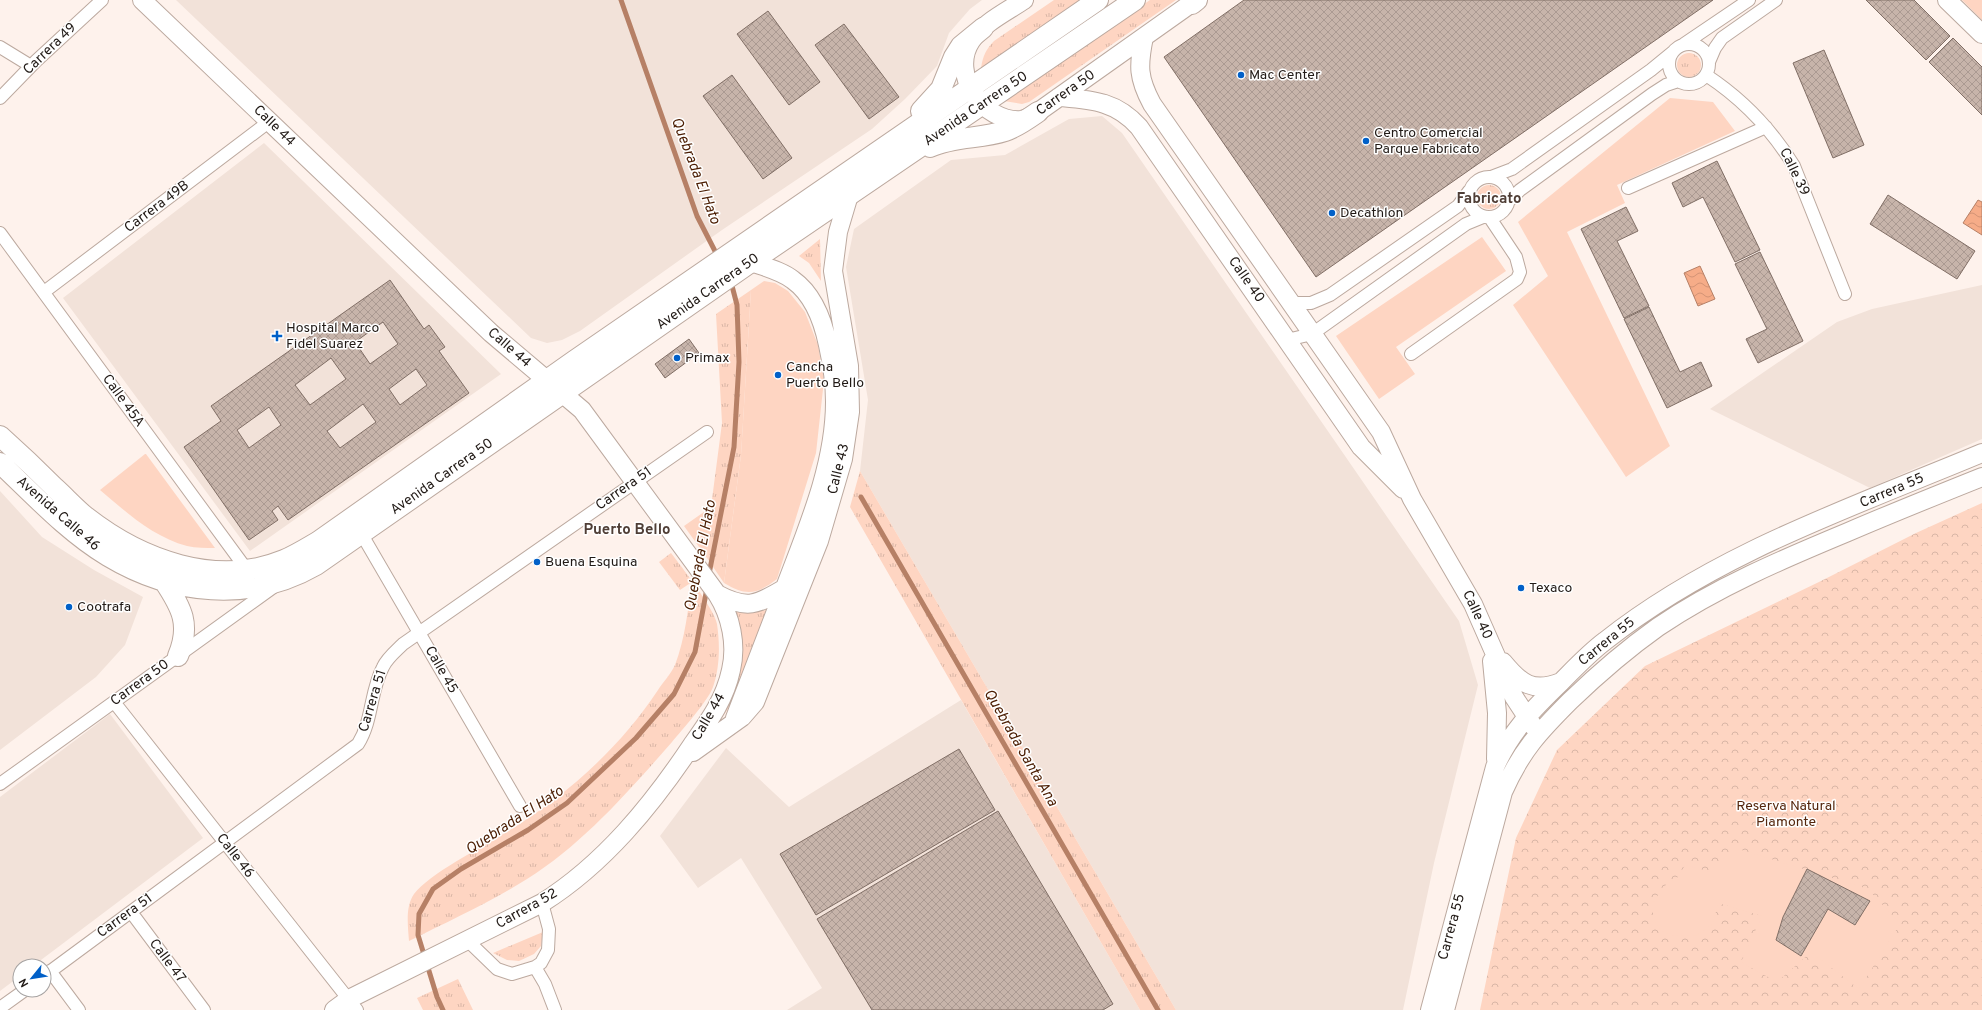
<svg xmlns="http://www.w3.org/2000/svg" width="1982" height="1010" font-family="Overpass,sans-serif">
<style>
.built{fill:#f2e2d9}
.grass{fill:url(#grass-tufts)}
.forest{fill:url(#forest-crowns)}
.park{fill:#fed5c2}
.water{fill:url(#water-waves);stroke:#b68066}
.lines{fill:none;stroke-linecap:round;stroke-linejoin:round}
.stream{stroke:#b68066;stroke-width:5}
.building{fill:url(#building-cross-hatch);stroke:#806e65;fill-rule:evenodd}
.street-casing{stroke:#bca99f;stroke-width:14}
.secondary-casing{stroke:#bca99f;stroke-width:20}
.primary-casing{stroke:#bca99f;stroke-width:22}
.street{stroke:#fff;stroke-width:12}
.secondary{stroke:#fff;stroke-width:18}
.primary{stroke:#fff;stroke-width:20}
.poi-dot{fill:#0160c8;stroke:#fff;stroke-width:1.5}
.labels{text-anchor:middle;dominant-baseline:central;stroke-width:3;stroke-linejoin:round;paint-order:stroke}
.street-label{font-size:14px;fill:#211a16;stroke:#fff}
.poi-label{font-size:14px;fill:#211a16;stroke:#fff;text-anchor:start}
.park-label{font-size:14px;fill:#55270d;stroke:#fff}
.water-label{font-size:15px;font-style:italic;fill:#4b1d02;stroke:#fff}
.neighbourhood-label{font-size:15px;font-weight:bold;fill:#4f3e36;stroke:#fff}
</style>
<defs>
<pattern id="grass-tufts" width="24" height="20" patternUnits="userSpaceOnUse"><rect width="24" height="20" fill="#fed5c2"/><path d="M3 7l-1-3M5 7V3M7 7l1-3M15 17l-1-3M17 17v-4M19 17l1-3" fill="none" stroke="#d9b6a6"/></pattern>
<pattern id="forest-crowns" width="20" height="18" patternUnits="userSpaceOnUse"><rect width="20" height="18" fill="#fed5c2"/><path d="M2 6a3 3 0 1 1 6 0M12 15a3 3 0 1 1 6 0" fill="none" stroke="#d9b6a6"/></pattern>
<pattern id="water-waves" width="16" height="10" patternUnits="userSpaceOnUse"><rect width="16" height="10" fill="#f6ac88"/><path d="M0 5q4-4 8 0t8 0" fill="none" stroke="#d39375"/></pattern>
<pattern id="building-cross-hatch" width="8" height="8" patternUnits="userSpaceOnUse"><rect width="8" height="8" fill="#c7b4aa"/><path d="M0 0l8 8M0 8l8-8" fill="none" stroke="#ab9a92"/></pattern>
</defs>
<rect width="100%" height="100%" fill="#fef2ec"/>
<path class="built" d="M176,0H982L970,9L949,33L937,66L905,99L872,129L722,230L580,331L562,340L547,343L531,338Z
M1102,116L1122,133L1459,621L1478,685L1434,863L1403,1010H1176L860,471L868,400L846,267L854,229L951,160L1005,155L1069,119Z
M264,143L501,374L250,551L63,298Z
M1982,285V439L1870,488L1710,409L1837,322L1872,309Z
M0,491L42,537L94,570L143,597L125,645L96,677L0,750Z
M961,700L1140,1010H787L822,988L741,858L698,888L660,836L726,748L789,807Z
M110,714L203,838L33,966H20V976L0,991V797Z"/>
<path class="grass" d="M1054,0H1081L981,68C983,56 986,49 994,41Z
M1150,0H1176L1029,102L1022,104L1004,101Z
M1677 65a12 12 0 1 1 24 0a12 12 0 1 1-24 0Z
M1477 197a12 12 0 1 1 24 0a12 12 0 1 1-24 0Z
M820,239L821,281L809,263L799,256Z
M751,290L741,455L724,583L707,558L711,507L722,423L716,314Z
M860,471L1176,1010H1140L850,507Z
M671,553C681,566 715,610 717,624C720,644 720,667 713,687C708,701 682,730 672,742C628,792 583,844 527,879C489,903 449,921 409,941C408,926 405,907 414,894C429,874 482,847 505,833C565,797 619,749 658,690C663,682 671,674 675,665C685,639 688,609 692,582L680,590L659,562Z
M729,604L753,611L768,610L730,706L717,725L729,704Z
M543,932L541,946L534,954L519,961L507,960L493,953Z
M458,979L473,1010H423L417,998Z"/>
<path class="forest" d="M1982,503V1010H1480L1516,838L1557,750L1645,666L1821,581L1916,533Z"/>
<path class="park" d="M1962,0H1982V20Z
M1670,98L1713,102L1735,131L1617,185L1625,203L1567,232L1670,446L1626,477L1513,305L1548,276L1518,222Z
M1482,237L1506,271L1396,347L1415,374L1379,399L1336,336Z
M764,281L775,283L788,291L805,312L818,345L824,380L816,453L777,579C756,595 746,596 724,583L741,455L751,290Z
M145,454H146L215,548C206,548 196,548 187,546C153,537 126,512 100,490Z
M711,507L707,558L684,526Z
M1735,848L1868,889L1900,924L1859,989L1811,952L1777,982L1741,962L1762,916L1718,903L1713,924L1697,935L1673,936L1661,931L1653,919V903L1663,887L1678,877L1685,865L1711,872Z"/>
<path class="water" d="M1978,200L1982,202V235L1963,223Z
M1700,266L1715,299L1698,306L1684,273Z"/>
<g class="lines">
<path class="stream" d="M621,0L697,216L718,257
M861,497L1158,1010
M709,574L734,447L739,362L737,305L731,282
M443,1010L437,997L418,935L419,914L433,889L461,869L528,830L567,803L636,738L674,694L695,652L707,588"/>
</g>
<path class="building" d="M1244,0H1713L1316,277L1164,57Z
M1866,0H1914L1950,36L1926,60Z
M768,11L820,82L789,105L737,34Z
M844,24L899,97L869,119L815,45Z
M1953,38L1982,67V115L1929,62Z
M1824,50L1864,145L1833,158L1793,63Z
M732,75L792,158L763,179L703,96Z
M1717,161L1760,250L1735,262L1703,197L1683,207L1672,183Z
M1888,195L1975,251L1957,279L1870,224Z
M1626,207L1638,231L1617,241L1649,306L1624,318L1581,229Z
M1760,252L1803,341L1758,363L1746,339L1767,329L1735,264Z
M390,280L424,329L429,325L445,347L439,351L469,393L288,520L278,506L272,511L278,520L249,540L184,447L221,421L211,406ZM383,322L398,344L370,364L355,342ZM331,358L346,379L310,405L295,385ZM416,369L427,385L400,405L389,389ZM363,404L376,422L340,448L327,431ZM269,407L281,425L249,448L237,430Z
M1649,307L1680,372L1701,362L1712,386L1667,408L1624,319Z
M689,339L699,353L665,378L655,364Z
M959,749L995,810L816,915L780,854Z
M998,811L1113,1004L1103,1010H872L817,919Z
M1807,869L1870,901L1855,925L1828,909L1801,956L1776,940L1783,917Z"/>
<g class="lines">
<g class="street-casing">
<path id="street" d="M1669 64a20 20 0 1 1 40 0a20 20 0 1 1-40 0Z
M1684,44L1749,0
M0,47L31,66
M1709,62L1715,48L1722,38L1776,0
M1706,75C1741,98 1772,130 1794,166L1845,294
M0,98L36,61L102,0
M1469 197a20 20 0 1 1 40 0a20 20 0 1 1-40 0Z
M1491,177L1512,169L1651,70L1673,52
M1628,188L1766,127
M1508,202L1520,190L1652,94L1666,85L1678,81
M0,233L247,570
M44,292L270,121
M1291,303H1311L1330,295L1458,206L1469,191
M1287,340L1312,334L1466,224L1483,217
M1411,354L1517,279L1520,272L1516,257L1490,218
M361,533L520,806
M114,702L357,1010
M0,784L275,586
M131,912L204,1010
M467,940L497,969L512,974L535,967L541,963L548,950L549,929L542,903
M535,967L545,984L555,1010
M50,971L79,1010
M44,976L358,744C373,720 370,691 383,667C387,658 396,651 403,644L707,432
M0,1008L25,990"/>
</g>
<g class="secondary-casing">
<path id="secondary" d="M142,0L491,333L582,410L717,594C731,616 737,645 731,670C725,699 709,721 692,745C652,805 604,864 542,903L349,999L334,1010
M1024,0C1006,12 983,23 971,41C949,74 984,123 1021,120C1027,119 1033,115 1038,112L1196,0
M1947,0L1982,34
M1144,37C1138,66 1138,78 1152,104L1381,432L1412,499L1473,604L1514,697L1533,726
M1059,97C1092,100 1116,101 1139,127L1361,447L1403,489
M717,594C747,610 757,605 785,588
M1492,661L1497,713L1496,759
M1503,662C1521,684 1533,693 1561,682
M735,718C752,674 769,629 786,585C808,527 835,464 835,402C835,383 832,363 828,345C823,321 814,295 793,280C782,271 765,267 751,262
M693,752L742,717L755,702L819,541L843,459L850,412L849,366L833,271L838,232L849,195
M1430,1010L1495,767C1511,731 1533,709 1561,682C1575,668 1589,653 1605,641C1716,553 1853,507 1982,453
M1445,1010L1503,792C1521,751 1539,732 1570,701C1598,674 1627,649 1658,627C1717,587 1783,559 1848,532C1892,513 1937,495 1982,477"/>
</g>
<g class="primary-casing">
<path id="primary" d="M1192,4L1197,0
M921,111L941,89L954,57L961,46L983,28
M930,147C954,136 981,139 1005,131C1017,127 1028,119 1038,112
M0,436C19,453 37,470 55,488C65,497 75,508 86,517C141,560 216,588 284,560C296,555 307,548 319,541L574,361L1098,0
M0,463C34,495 68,532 108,556C173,595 250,603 316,565L751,262L1135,0
M164,581C182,608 191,625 178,656"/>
</g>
<use href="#street" class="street"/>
<use href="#secondary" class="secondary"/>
<use href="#primary" class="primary"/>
</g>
<g class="poi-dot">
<circle cx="1241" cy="75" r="4"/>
<circle cx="1366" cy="141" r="4"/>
<circle cx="1332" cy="213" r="4"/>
<path d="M275 330h4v4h4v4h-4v4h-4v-4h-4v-4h4z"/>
<circle cx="677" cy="358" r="4"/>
<circle cx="778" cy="375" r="4"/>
<circle cx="537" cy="562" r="4"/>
<circle cx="1521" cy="588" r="4"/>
<circle cx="69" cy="607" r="4"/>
</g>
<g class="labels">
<g class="street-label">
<text transform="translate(50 49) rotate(-44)">Carrera 49</text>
<text transform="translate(1066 93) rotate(-35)">Carrera 50</text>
<text transform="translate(976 109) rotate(-34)">Avenida Carrera 50</text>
<text transform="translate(274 126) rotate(44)">Calle 44</text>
<text transform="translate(1794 172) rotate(64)">Calle 39</text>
<text transform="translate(157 207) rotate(-37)">Carrera 49B</text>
<text transform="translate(1246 280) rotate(55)">Calle 40</text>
<text transform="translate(708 292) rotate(-35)">Avenida Carrera 50</text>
<text transform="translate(509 348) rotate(41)">Calle 44</text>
<text transform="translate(123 401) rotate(54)">Calle 45A</text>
<text transform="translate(839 469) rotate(-76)">Calle 43</text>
<text transform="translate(442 477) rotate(-35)">Avenida Carrera 50</text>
<text transform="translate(624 489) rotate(-35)">Carrera 51</text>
<text transform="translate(1892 491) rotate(-23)">Carrera 55</text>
<text transform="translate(58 514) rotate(41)">Avenida Calle 46</text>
<text transform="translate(1477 615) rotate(65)">Calle 40</text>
<text transform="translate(1607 642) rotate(-39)">Carrera 55</text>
<text transform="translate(441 670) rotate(60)">Calle 45</text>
<text transform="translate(140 683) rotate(-36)">Carrera 50</text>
<text transform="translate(373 701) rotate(-73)">Carrera 51</text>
<text transform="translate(709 717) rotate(-60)">Calle 44</text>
<text transform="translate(235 856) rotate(52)">Calle 46</text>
<text transform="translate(527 909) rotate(-29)">Carrera 52</text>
<text transform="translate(125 916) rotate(-36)">Carrera 51</text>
<text transform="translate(1452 927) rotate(-75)">Carrera 55</text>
<text transform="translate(167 961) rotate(53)">Calle 47</text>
</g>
<g class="poi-label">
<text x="1249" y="75">Mac Center</text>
<text x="1374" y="133">Centro Comercial<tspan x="1374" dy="16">Parque Fabricato</tspan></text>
<text x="1340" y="213">Decathlon</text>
<text x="286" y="328">Hospital Marco<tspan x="286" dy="16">Fidel Suarez</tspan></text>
<text x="685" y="358">Primax</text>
<text x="786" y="367">Cancha<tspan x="786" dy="16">Puerto Bello</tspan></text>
<text x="545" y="562">Buena Esquina</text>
<text x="1529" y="588">Texaco</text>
<text x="77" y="607">Cootrafa</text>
</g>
<g class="park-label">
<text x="1786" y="806">Reserva Natural<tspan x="1786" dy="16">Piamonte</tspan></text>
</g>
<g class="water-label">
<text transform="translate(695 171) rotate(69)">Quebrada El Hato</text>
<text transform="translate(701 556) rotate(-79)">Quebrada El Hato</text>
<text transform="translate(1020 748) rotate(60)">Quebrada Santa Ana</text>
<text transform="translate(515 821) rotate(-33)">Quebrada El Hato</text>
</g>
<g class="neighbourhood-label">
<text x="1489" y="199">Fabricato</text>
<text x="627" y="530">Puerto Bello</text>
</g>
</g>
<g transform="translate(32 978) rotate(240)"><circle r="19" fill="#ffffff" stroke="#a6a3a2"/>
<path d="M0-3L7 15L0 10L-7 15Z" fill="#0160c8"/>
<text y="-6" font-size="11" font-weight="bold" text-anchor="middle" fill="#211a16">N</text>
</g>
</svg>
